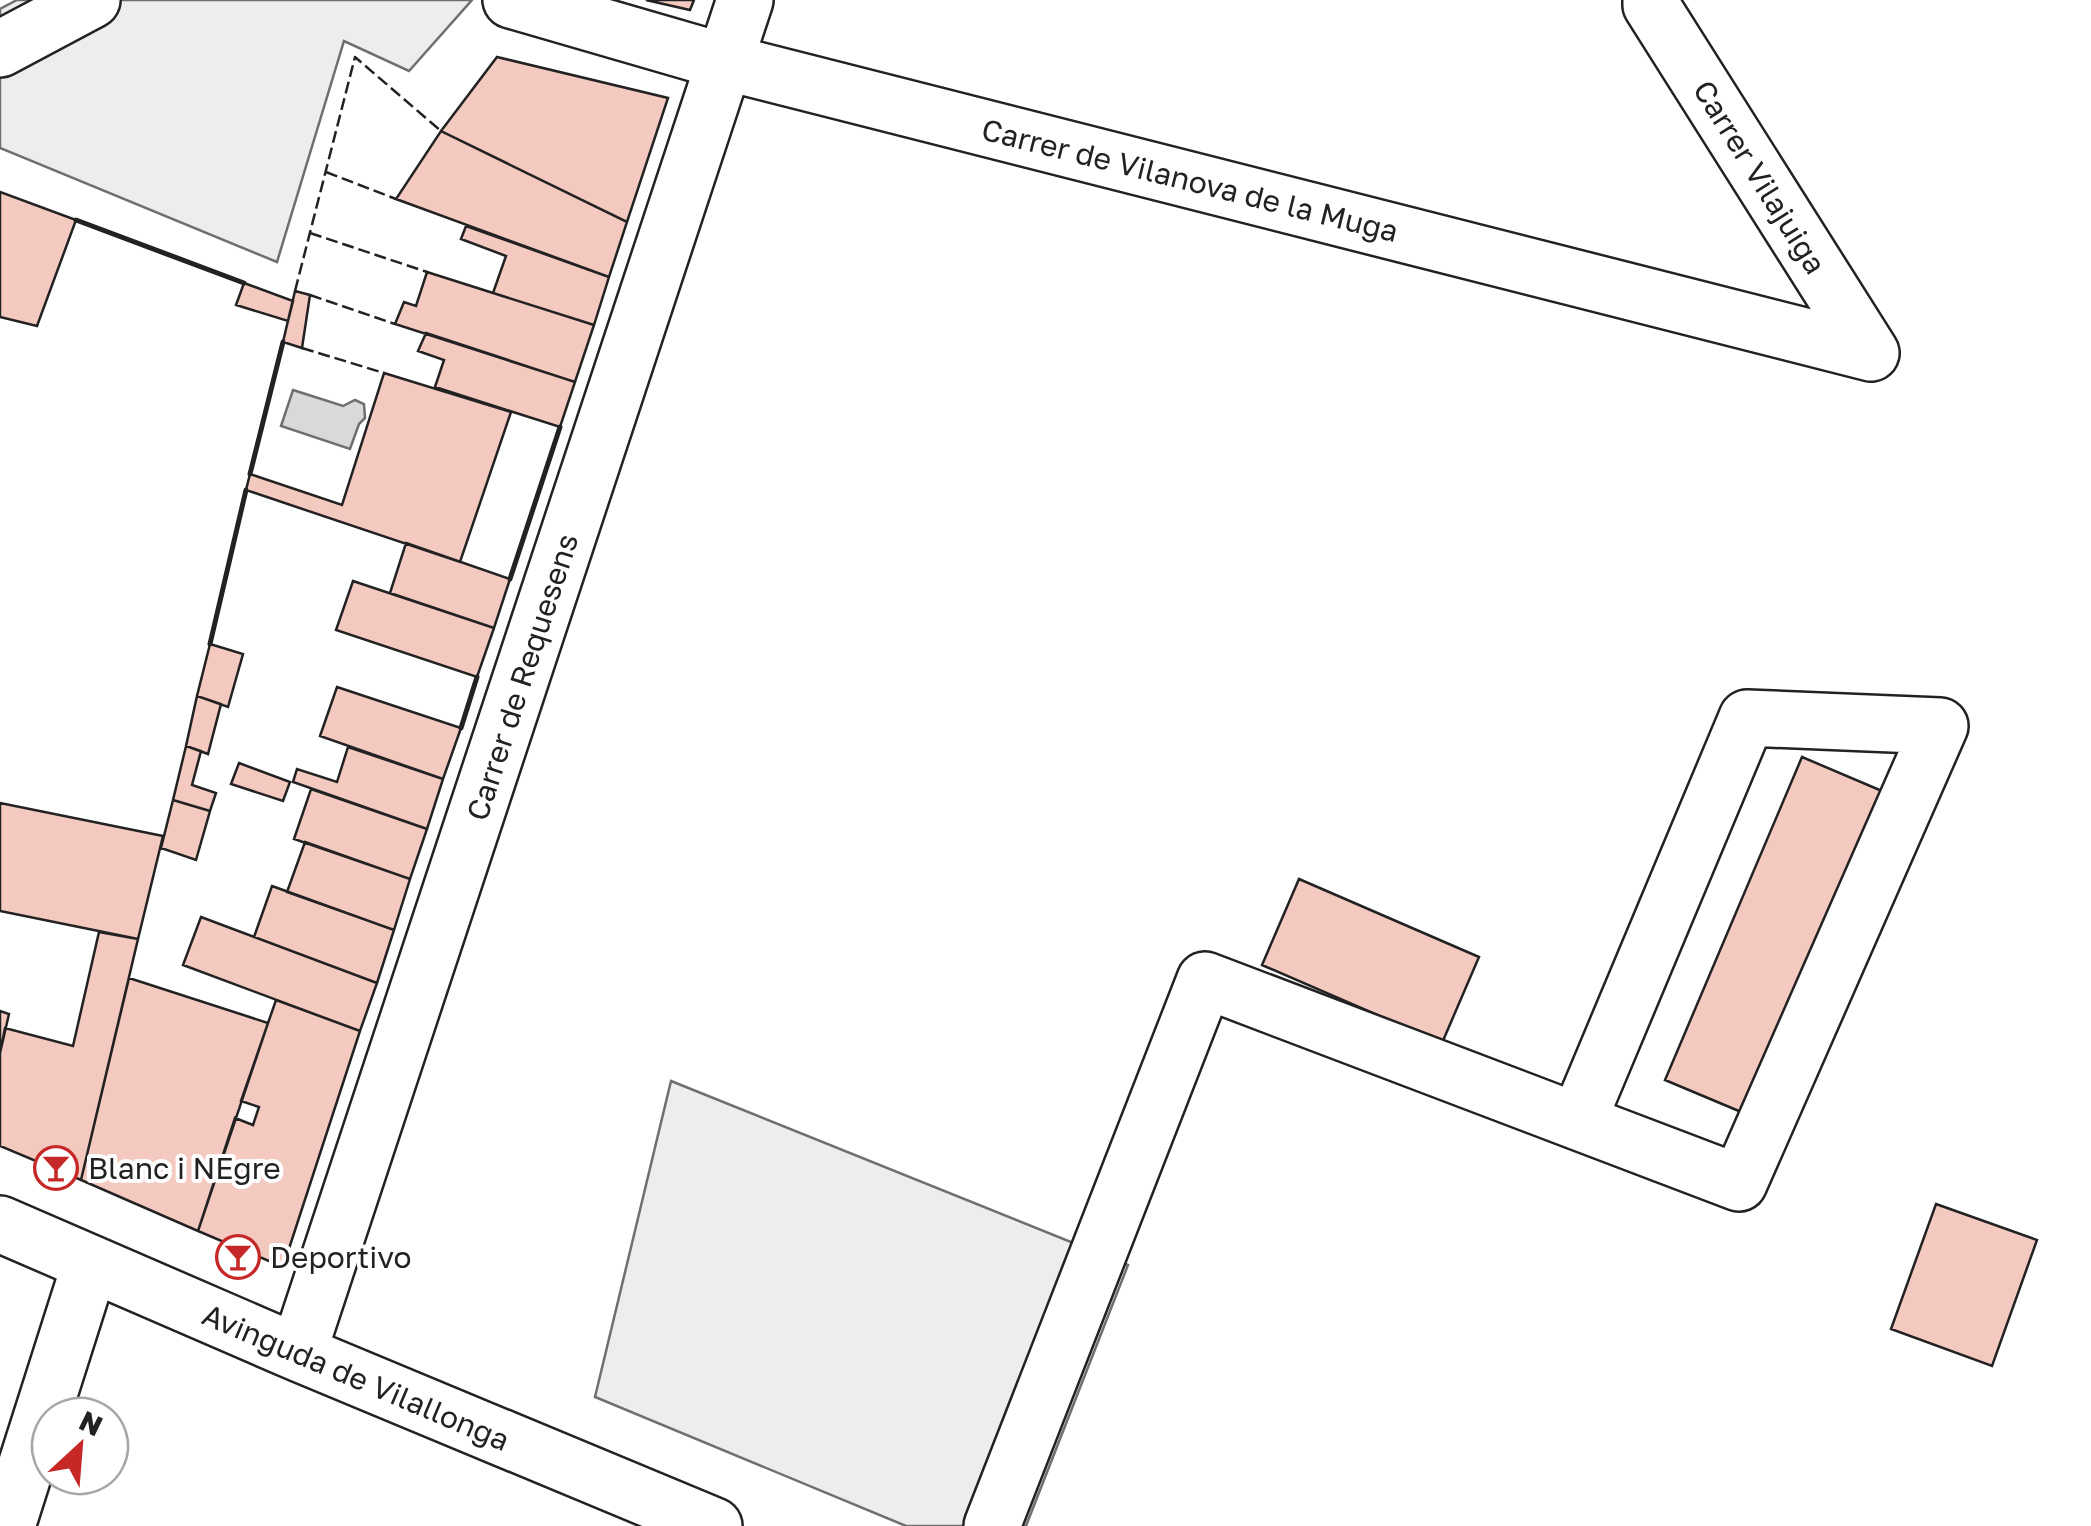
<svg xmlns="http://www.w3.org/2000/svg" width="2091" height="1526" font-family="'Golos Text',sans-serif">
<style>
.parking{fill:#ededed;stroke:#6f6f6f;stroke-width:2.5}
.water{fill:#d9d9d9;stroke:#6f6f6f;stroke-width:2.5}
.building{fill:#f3c9c0;stroke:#222;stroke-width:2.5}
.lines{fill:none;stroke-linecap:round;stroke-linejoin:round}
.minor-casing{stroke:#222;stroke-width:60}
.minor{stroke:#fff;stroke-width:55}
.fence{stroke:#222;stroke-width:2.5;stroke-dasharray:12 5;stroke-linecap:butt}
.wall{stroke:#222;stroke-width:5}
.labels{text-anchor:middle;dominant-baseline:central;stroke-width:8;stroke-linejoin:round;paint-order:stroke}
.street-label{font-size:30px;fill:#222;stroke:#fff}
.poi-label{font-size:30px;fill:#222;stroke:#fff;text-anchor:start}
</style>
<rect width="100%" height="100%" fill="#fff"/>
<path class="parking" d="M17,0H472L409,71L344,41L277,262L0,148V9Z
M671,1081L1128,1265L1026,1526H906L595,1397Z"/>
<path class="water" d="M293,390L343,406L355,400L364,404L365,418L359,424L350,449L281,426Z"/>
<path class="building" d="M646,0H694L690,10Z
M497,57L668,98L627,222L441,131Z
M441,131L627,222L609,277L396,199Z
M0,192L76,220L37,326L0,317Z
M466,226L609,277L594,325L493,293L506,256L461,239Z
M427,272L594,325L575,382L395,324L404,302L416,306Z
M244,283L293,301L288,321L236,305Z
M295,291L310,295L302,348L283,342Z
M426,333L575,382L560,427L435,387L444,360L418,351Z
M384,373L511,412L460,562L246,490L250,474L342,505Z
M406,543L510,579L494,628L390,593Z
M353,581L494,628L477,677L336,630Z
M210,644L243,654L228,707L197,696Z
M337,687L461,728L443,779L320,736Z
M197,696L221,704L208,754L186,746Z
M186,746L201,751L192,785L216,793L210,811L173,800Z
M348,747L443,779L427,829L293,782L297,769L337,782Z
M1802,757L1882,791L1746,1114L1665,1080Z
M239,763L290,782L283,801L231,784Z
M311,789L427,829L410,879L294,839Z
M173,800L210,811L196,860L161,848Z
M0,803L163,836L138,939L0,911Z
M305,842L410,879L394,930L287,892Z
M1299,879L1479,957L1442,1043L1262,965Z
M272,886L394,930L377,983L254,937Z
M201,917L377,983L360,1031L183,965Z
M99,932L138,939L81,1180L0,1146V1053L5,1028L73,1046Z
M129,978L268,1023L198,1231L81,1180Z
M276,1000L360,1031L283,1267L198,1231L235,1118L253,1125L259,1107L241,1101Z
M0,1011L9,1014L0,1053Z
M1936,1204L2037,1240L1992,1366L1891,1329Z"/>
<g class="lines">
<g class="minor-casing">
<path id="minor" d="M511,0L725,62L1871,353
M1651,0V5L1871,353
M0,49L92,0
M0,1224L298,1353L714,1526
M298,1353L745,0
M7,1526L90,1265
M992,1526L1205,980L1739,1183L1940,726L1747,718L1578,1121"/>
</g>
<use href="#minor" class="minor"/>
<path class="fence" d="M326,172L396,199
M310,233L427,272
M295,291L355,57L441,131
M310,295L395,324
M302,348L384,373"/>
<path class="wall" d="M76,220L244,283
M250,474L283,342
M510,579L560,427
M210,644L246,490
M461,728L477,677"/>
</g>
<defs>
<g id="bar-ring" transform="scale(2.25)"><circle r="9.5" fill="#fff" stroke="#c62828" stroke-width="1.5"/><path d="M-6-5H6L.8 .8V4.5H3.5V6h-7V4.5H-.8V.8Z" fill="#c62828"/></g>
</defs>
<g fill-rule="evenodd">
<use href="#bar-ring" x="56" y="1168"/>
<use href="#bar-ring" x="238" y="1257"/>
</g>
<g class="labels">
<g class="street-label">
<text transform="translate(1760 177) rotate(58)">Carrer Vilajuiga</text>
<text transform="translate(1190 180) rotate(14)">Carrer de Vilanova de la Muga</text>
<text transform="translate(522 677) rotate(-72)">Carrer de Requesens</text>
<text transform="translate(356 1377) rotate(23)">Avinguda de Vilallonga</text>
</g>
<g class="poi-label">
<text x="88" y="1168">Blanc i NEgre</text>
<text x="270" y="1257">Deportivo</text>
</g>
</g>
<g transform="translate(80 1446) rotate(26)"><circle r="48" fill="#ffffff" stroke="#a7a7a7" stroke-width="2.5"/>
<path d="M0-8L18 38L0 25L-18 38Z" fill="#c62828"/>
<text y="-15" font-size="28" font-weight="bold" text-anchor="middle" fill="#222222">N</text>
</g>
</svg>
